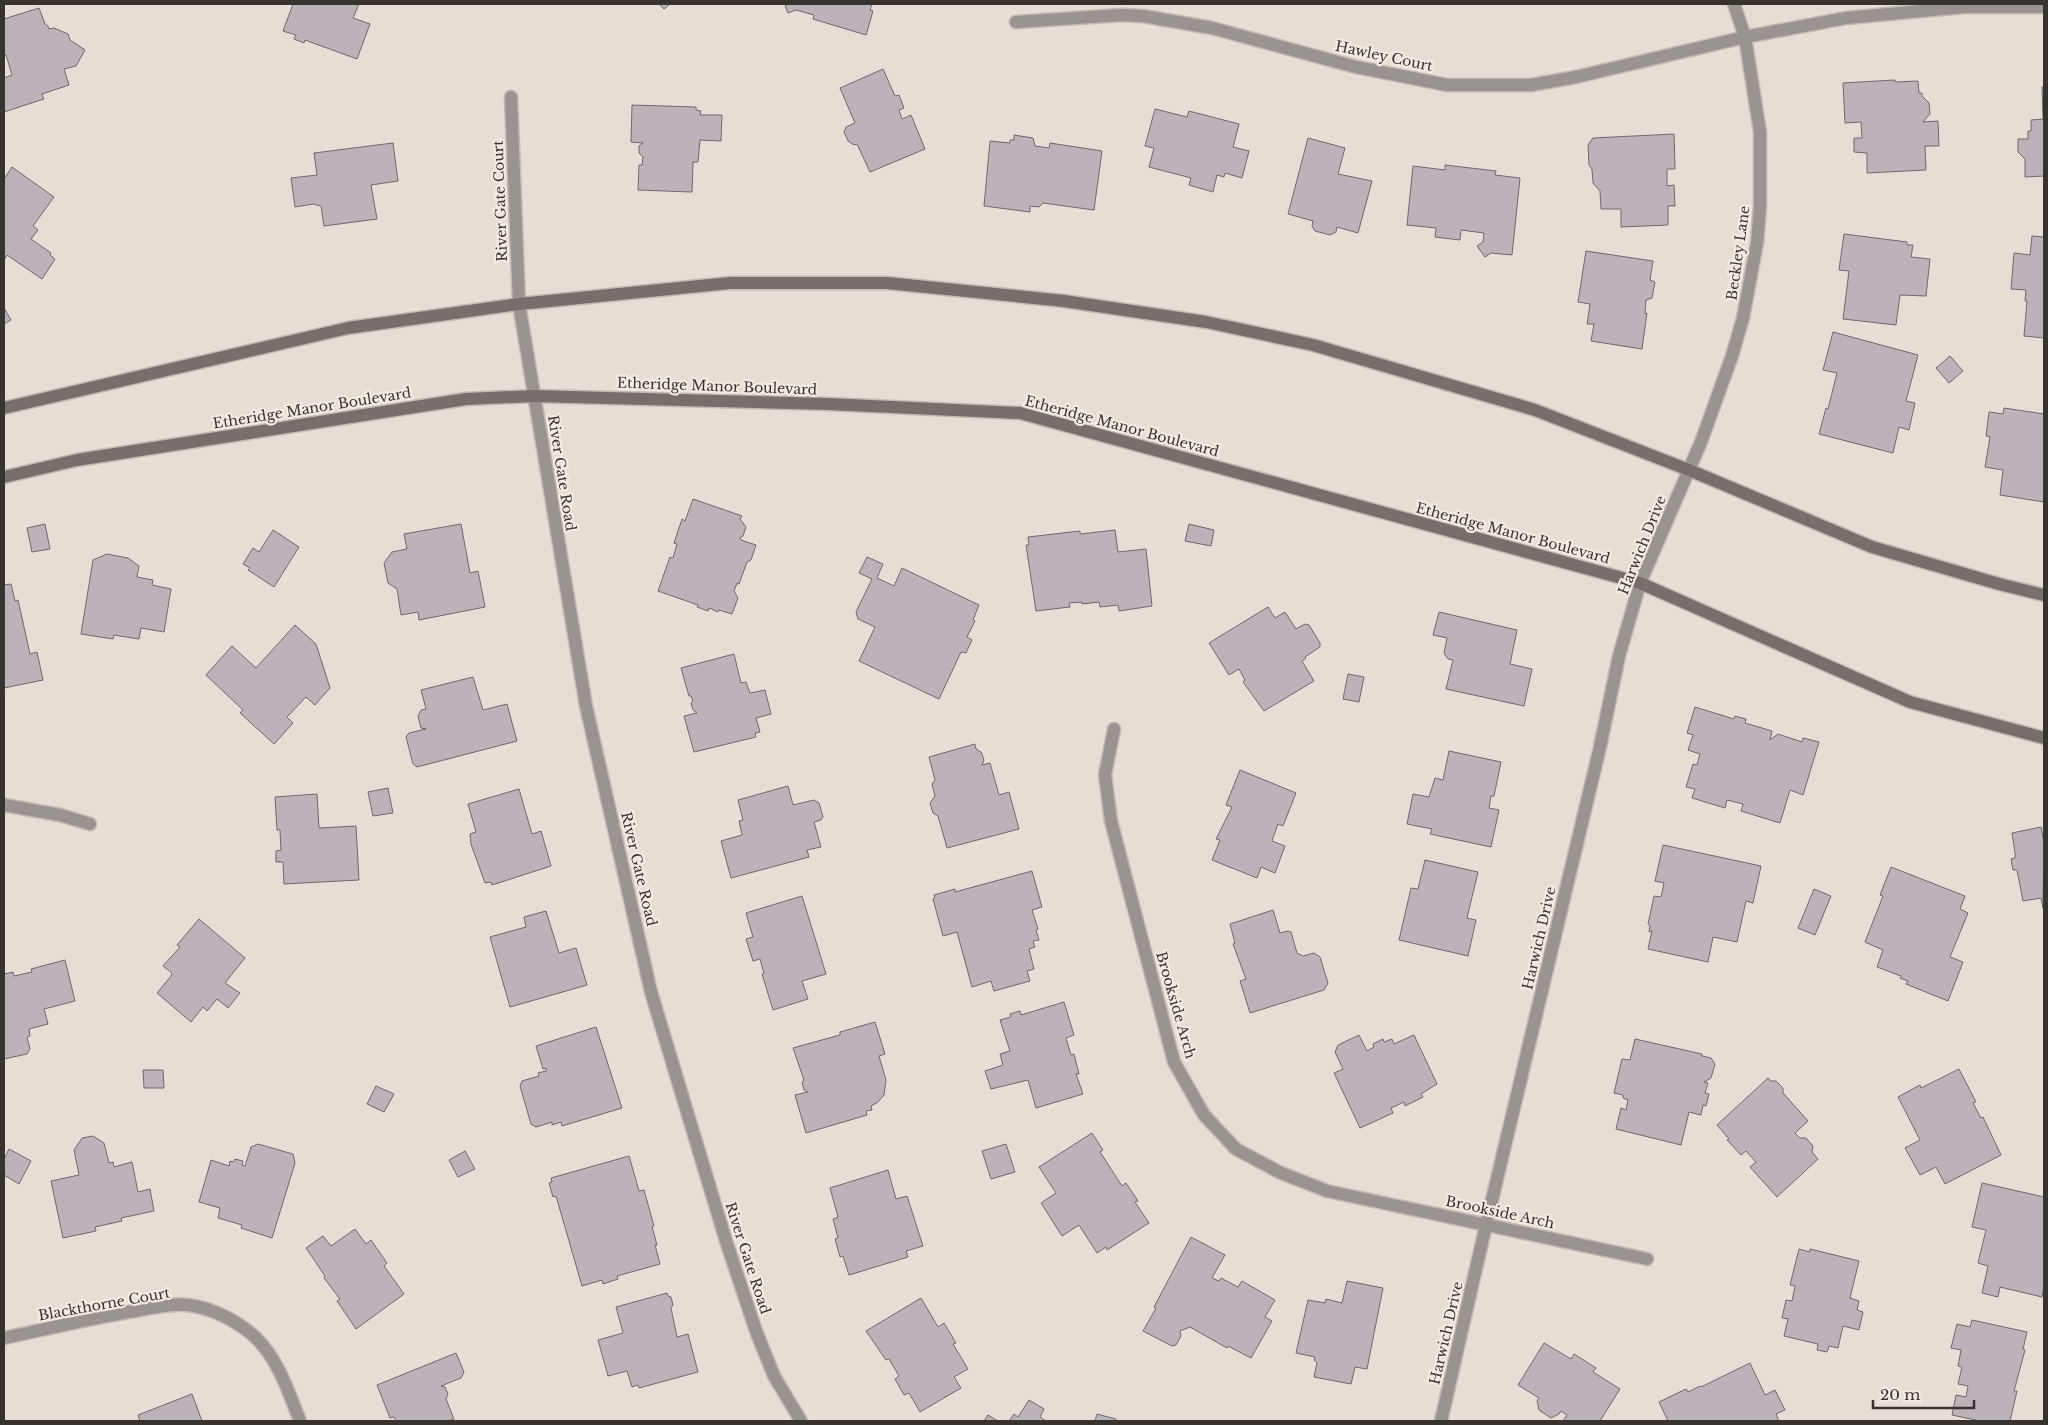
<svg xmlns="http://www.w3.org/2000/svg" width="2048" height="1425" font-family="'Libre Baskerville',serif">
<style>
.building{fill:#bcb2ba;stroke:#70686f}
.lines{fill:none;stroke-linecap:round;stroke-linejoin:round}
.street-casing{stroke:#c3bbb3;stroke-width:15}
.secondary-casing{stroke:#c3bbb3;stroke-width:15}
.street{stroke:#999391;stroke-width:12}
.secondary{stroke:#776f6c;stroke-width:12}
.labels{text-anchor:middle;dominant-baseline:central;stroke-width:4.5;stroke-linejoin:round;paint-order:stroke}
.street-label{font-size:14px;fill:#373430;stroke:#f3eae1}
</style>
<rect width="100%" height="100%" fill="#e6ddd4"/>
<path class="building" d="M293,4H359L353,18L370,24L357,59L305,40L304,43L294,39L296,35L283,31Z
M659,4H670L664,9Z
M789,4H872L870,10L873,11L866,35L813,19L814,15L796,10L788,13L785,6Z
M39,8L45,24L48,26L49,29L54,28L68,34L70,40L85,50L76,66L64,69L69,85L42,94L44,99L4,112V78L12,75L6,55L4,56V19Z
M883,69L895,96L899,95L904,108L899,110L902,119L911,115L925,149L870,172L857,144L854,145L848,141L844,132L846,127L855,123L840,88Z
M1895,80V82L1918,81L1919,93H1922V96L1929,103L1930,114L1923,122L1938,121L1939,146H1925L1926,170L1867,173V153L1854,152V138H1862L1861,122L1845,123L1843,83Z
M2042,87H2044V180V176L2025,177V159L2018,152V139H2028V131H2031V120L2043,119Z
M632,105L696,107V110L701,111L700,115H722L721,141L700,140L698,162H693L692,192L638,190L639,165H642L643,157L639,153V146L643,143L631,142Z
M1155,109L1187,117L1189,111L1239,124L1233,147L1249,151L1242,178L1225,173L1224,177L1217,175L1213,192L1189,185L1191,178L1149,167L1154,148L1145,146Z
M1674,134L1675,169H1667V186L1674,185L1675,206H1668V225L1621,227V209H1601L1600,191L1593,183L1592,169L1589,165L1588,145L1593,138Z
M1014,135L1033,138L1035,146L1049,148L1050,143L1102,151L1094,210L1043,203L1039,207L1030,206V212L984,206L990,141L1010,143V140H1014Z
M1308,138L1345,148L1338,174L1372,181L1358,233L1337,227L1336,232L1330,235L1315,231L1312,226L1313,221L1288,214Z
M393,143L398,181L371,185L377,219L324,226L321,206L313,204L295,207L291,178L317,175L314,153Z
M1445,165L1496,171L1495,175L1520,178L1512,255L1491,253L1485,257L1477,246L1483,242L1484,233L1461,230L1460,240L1435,237L1436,228L1407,225L1413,166L1445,170Z
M12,167L54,197L33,226L38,230L31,239L51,253L50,255L55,259L42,279L7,255L4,260V179Z
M1844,234L1907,242V245H1913L1911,257L1930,259L1926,296L1900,295L1896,325L1843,319L1849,271L1839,270Z
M2032,236L2044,237V338L2024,336L2027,301H2025L2026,290L2011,289L2014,253L2030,255Z
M1586,251L1653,261L1650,280L1655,282L1652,298L1646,300L1645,314L1647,313L1642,349L1591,341L1594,324H1587L1590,304L1578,302Z
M4,308L11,320L4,324Z
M1833,332L1918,355L1906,401L1915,403L1909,430L1899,427L1893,453L1819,434L1826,408L1828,409L1837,373L1823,370Z
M1950,356L1963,371L1949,383L1936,368Z
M2004,408L2044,414V502L2000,495L2003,470L1985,467L1990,437L1986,436L1989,412L2003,414Z
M693,499L742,516L740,519L746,527L743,536L740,538L741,540L756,545L751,560L747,562L739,584L737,583L734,591L738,598L732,614L719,610L718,612L709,608L708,611L697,607L698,605L658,591L670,557L673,558L677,544L674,543L682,519L685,521Z
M45,524L50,549L32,552L27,528Z
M461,524L470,573L478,571L485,607L419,620L418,612L401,615L397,589L388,583L384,563L392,552L407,549L404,534Z
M1189,524L1214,530L1211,546L1185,541Z
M273,530L299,547L274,587L248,570L250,568L243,564L253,548L259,552Z
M1115,530L1118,552L1146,549L1152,606L1119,611L1118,605L1100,607L1099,602L1082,604V602L1069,603L1070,607L1036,611L1026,545H1029L1028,537L1080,531V534Z
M107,554L128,558L139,566L137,577L153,580L152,585L171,589L164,632L141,628L139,639L114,635L113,639L81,634L93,560Z
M867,557L883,564L877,578L894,586L902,568L979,605L973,620L975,621L967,637L972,640L966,653L961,652L939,699L859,661L875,627L858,619L856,612L872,579L859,573Z
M11,584L15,601L18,600L30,654L37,652L43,680L4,688V585Z
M1268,607L1275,618L1285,612L1296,629L1305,624L1309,625L1320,643V647L1305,657L1306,658L1302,661L1314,681L1264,711L1243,682L1245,680L1239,669L1229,675L1209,643Z
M1439,612L1517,630L1510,664L1532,669L1524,706L1446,689L1453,660L1448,659L1444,653L1447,638L1433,635Z
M295,625L316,644L330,688L315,705L306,697L287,717L293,723L274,744L240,713L243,710L206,675L232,646L256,668Z
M734,654L741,683L746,682L750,693L765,690L771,714L756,718L760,732L755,733L756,737L694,752L684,716L697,713L693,710L691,703L693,701L691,696H689L681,668Z
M1348,674L1364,677L1359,702L1343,699Z
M473,677L483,710L507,704L517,741L417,767L413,764L406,737L409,733L426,729L421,728L418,716L421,710L426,709L421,690Z
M1695,707L1734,719L1735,716L1746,719L1745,723L1772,731L1770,740L1778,734L1802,742L1803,738L1819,742L1803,795L1790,790L1780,823L1741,811L1743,804L1727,800L1725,808L1692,798L1695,789L1686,787L1693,764L1697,765L1700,754L1688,750L1693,735L1687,733Z
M975,744L976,749L981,752L984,760L982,765L990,763L999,795L1009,792L1019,829L947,848L938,816L933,813L930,803L935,796L932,784L935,780L929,757Z
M1449,751L1501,762L1494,796H1491L1489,808L1499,810L1491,847L1430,834L1432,829L1407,824L1413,794L1429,797L1435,778L1443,780Z
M1240,770L1296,793L1283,826L1278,824L1272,841L1285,846L1275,873L1261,867L1257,878L1212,860L1220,840L1216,839L1232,807L1226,805Z
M788,786L793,805L814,800L819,803L823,817L821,820L814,822L821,847L807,850L809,857L731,878L721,841L742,835L739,821L743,820L738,800Z
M388,788L393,813L373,816L368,792Z
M519,789L532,834L541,831L551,866L492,885L491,882L485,883L471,844L470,834L476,832L468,804Z
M317,794L319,828L356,826L359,880L284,884L283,862H276V851L281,850L280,830H277L275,797Z
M2041,827L2044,843L2043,908L2041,898L2023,901L2017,870H2013L2011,859L2015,858V853L2012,833Z
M1663,845L1761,866L1753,903L1746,901L1737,942L1713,937L1708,962L1648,949L1652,931L1649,932L1650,925L1648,924L1654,896L1661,897L1664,883L1655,881Z
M1425,860L1478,872L1467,918L1476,920L1468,956L1399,940L1411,888L1418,889Z
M1891,867L1965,896L1960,909L1968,913L1950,957L1963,962L1948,1001L1906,984L1908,981L1900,978L1901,976L1877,967L1883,950L1865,942L1883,896L1880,895Z
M1032,871L1042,907L1032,910L1038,929L1036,930L1039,940L1033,941L1035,947L1029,949L1034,969L1027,971L1030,981L994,991L991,981L972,987L957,932L943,936L933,899L935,898L934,895L955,889V892Z
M1814,889L1831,896L1815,935L1798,928Z
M802,896L826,974L802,981L808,999L773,1010L762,974L764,973L760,959L753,961L746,939L753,937L746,913Z
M1273,910L1280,933L1288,931L1291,932L1297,953L1303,956L1314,953L1320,957L1328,983L1324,990L1250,1013L1240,981L1246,979L1233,944L1235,943L1230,924Z
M546,911L559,953L576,948L587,985L510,1007L490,937L526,927L524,917Z
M199,919L245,958L225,983L240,993L228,1008L217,999L207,1011L203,1007L191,1022L157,993L171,976L172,973L163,966L180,947L177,945Z
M65,960L75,1001L44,1009L48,1024L29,1029L30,1036L27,1037L30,1049L27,1054L4,1059V974L13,972L14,976L32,972L31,969Z
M1064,1002L1074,1035L1066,1038L1071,1055L1074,1054L1079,1074H1076L1083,1094L1036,1108L1028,1080L991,1089L985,1071L1003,1065L1000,1054L1010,1051L1000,1020L1011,1017L1010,1014L1020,1011L1021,1015Z
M875,1022L885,1054L879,1056L886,1080L884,1095L878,1102L871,1106L872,1110L866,1111L867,1115L806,1133L795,1095L808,1092L804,1090L802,1082L804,1080L793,1048L840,1035V1032Z
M596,1027L622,1108L562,1126L561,1122L552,1125V1122L536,1127L531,1124L520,1086L522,1081L539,1076L538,1073L546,1071V1068L543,1069L536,1046Z
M1359,1035L1367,1051L1374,1047L1373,1044L1383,1039L1384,1042L1392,1039L1394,1044L1414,1035L1437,1084L1421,1094L1423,1097L1405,1106L1404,1102L1391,1108L1393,1113L1360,1128L1334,1073L1343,1069L1335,1052L1338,1045Z
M1635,1039L1702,1054V1056L1711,1058L1715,1064L1711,1078L1704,1082L1708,1083L1705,1093L1709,1094L1706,1106L1703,1105L1701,1115L1689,1112L1681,1145L1616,1129L1621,1108L1626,1110L1628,1100L1623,1098V1095L1614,1093L1622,1059L1630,1060Z
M1959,1069L1976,1102L1973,1103L1981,1118L1983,1117L2001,1155L1945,1184L1936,1167L1920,1175L1905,1148L1920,1140L1898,1097L1920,1085L1921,1088Z
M143,1070H163L164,1088H144Z
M1768,1078L1771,1081H1776L1783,1088V1093L1808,1121L1795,1133L1800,1138H1806L1813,1146L1812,1152L1818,1159L1777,1197L1750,1167L1756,1162L1746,1151L1741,1155L1727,1140L1729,1139L1717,1125Z
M376,1086L394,1094L384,1112L367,1104Z
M1092,1133L1103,1150L1100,1152L1122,1186L1126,1183L1138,1201L1135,1202L1149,1223L1107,1250L1106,1247L1097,1253L1079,1225L1062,1236L1041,1203L1056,1193L1039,1167Z
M93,1136L104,1143L109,1163L113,1162L114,1167L132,1162L138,1192L150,1189L154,1211L121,1218L122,1221L95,1227L96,1231L63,1238L51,1181L79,1175L74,1150L82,1138Z
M258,1144L293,1154L295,1163L272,1238L241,1228L242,1225L218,1218L220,1208L199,1202L211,1160L229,1166L230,1161L233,1162L235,1159L243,1161L242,1165L245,1166L251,1147Z
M1006,1144L1015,1172L991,1179L982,1151Z
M9,1149L31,1161L19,1184L4,1175V1159Z
M465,1151L475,1169L458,1177L449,1160Z
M629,1156L639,1191L644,1190L654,1226L652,1227L657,1245H655L660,1264L617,1276L618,1279L603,1284L602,1280L582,1286L556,1196L553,1197L549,1183L552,1182L551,1178Z
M888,1170L896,1199L907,1196L923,1246L906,1251L908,1257L849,1275L843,1256L840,1257L835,1239L838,1238L833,1219L838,1217L830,1188Z
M1982,1183L2044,1197V1286L2042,1297L2000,1287L1998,1297L1982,1293L1988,1266L1978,1263L1986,1230L1972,1227Z
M355,1229L366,1244L371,1240L387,1263L384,1266L404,1294L356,1329L337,1301L340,1299L324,1278L325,1276L306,1248L323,1236L331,1246Z
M1191,1237L1225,1255L1212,1278L1219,1281L1221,1278L1238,1287L1242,1281L1275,1300L1265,1317L1272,1321L1251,1358L1228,1346L1227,1348L1190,1327L1180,1331L1181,1336L1176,1345L1172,1346L1143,1331L1156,1308L1154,1307Z
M1799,1249L1810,1252V1249L1859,1261L1850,1298L1859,1301L1857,1310L1863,1312L1859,1330L1843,1326L1838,1348L1829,1346L1827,1352L1817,1350L1818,1344L1784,1336L1788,1319L1782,1318L1786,1300L1792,1301L1795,1286L1790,1285Z
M1347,1281L1383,1288L1367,1369L1355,1367L1351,1384L1314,1377L1317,1363L1314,1360L1315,1357L1296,1353L1308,1300L1325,1303L1326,1299L1342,1303Z
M667,1293L668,1296L671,1297L673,1305L671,1308L677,1337L688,1334L698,1372L639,1388L638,1385L632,1387L627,1371L608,1376L598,1340L623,1333L616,1307Z
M921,1298L938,1327L944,1323L956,1343L953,1344L968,1369L954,1377L961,1388L920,1412L909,1393L904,1395L895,1379L899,1376L889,1359L886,1360L866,1331Z
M1972,1320L2027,1332L2023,1349L2025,1350L2014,1391H2017L2010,1421H1980L1952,1415L1956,1395L1966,1397L1968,1386L1958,1384L1962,1367L1958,1366L1961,1350L1951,1348L1957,1324L1970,1327Z
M1544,1343L1571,1359L1574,1354L1596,1368L1593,1372L1620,1389L1600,1421H1563L1567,1415L1561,1411L1559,1414L1551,1418L1539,1410L1537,1401L1539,1398L1518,1385Z
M456,1353L464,1372L461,1378L441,1386L445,1387L448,1394L446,1399L454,1419L447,1421H396L394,1417L390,1418L377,1385Z
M1750,1363L1765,1395L1775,1390L1785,1410L1776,1414L1779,1421H1668L1659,1402L1686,1389L1688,1392L1700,1386L1701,1387Z
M192,1394L202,1421H140L138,1415Z
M1029,1400L1044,1409L1040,1417L1046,1421H1009L1014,1414L1018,1417Z
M1097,1414L1116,1419L1115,1421H1095Z
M988,1415L998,1421H984Z"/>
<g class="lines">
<g class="street-casing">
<path id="street" d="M1016,22L1121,15L1143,16L1212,28L1356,67L1447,85H1531L1576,77L1745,37L1846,18L1964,7H2044
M511,97L519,304L586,706L651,992L726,1241L756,1331L774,1376L801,1421
M1114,729L1105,775L1111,821L1174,1062L1204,1115L1236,1149L1281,1173L1327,1191L1647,1259
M4,805L60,815L90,824
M4,1338C47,1329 91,1318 135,1311C152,1308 170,1303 188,1305C212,1308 238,1321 256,1338C278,1359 289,1393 300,1421
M1441,1421L1486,1225L1600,747L1619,656L1640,583L1701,442L1732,356L1743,318L1757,243L1760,207V132L1745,37L1734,4"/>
</g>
<g class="secondary-casing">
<path id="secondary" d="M4,408L348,328L519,304L730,283H887L1064,301L1206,322L1313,345L1535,410L1689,470L1872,547L1999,584L2044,595
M4,477L77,460L466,399L534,396L828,404L1020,413L1640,583L1910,702L2044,738"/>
</g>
<use href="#street" class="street"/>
<use href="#secondary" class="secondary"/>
</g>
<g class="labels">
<g class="street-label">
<text transform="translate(1384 56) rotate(12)">Hawley Court</text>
<text transform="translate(500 201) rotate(-92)">River Gate Court</text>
<text transform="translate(1738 253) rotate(-82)">Beckley Lane</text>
<text transform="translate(717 386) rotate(2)">Etheridge Manor Boulevard</text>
<text transform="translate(312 408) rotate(-9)">Etheridge Manor Boulevard</text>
<text transform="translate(1122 426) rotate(15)">Etheridge Manor Boulevard</text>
<text transform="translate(562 473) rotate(81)">River Gate Road</text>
<text transform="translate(1513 533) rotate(15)">Etheridge Manor Boulevard</text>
<text transform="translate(1642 545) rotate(-68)">Harwich Drive</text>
<text transform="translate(639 869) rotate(77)">River Gate Road</text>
<text transform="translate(1539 938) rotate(-77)">Harwich Drive</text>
<text transform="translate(1176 1005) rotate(74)">Brookside Arch</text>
<text transform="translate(1500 1212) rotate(12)">Brookside Arch</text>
<text transform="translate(748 1258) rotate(72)">River Gate Road</text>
<text transform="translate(104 1304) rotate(-10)">Blackthorne Court</text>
<text transform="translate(1446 1333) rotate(-77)">Harwich Drive</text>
</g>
</g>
<rect width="2048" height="1425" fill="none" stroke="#373430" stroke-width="10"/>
<path d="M1873 1400v8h101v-8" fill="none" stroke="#373430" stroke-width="2.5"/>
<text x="1880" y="1400" font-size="15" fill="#373430" stroke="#f3eae1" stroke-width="4" paint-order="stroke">20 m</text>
</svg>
